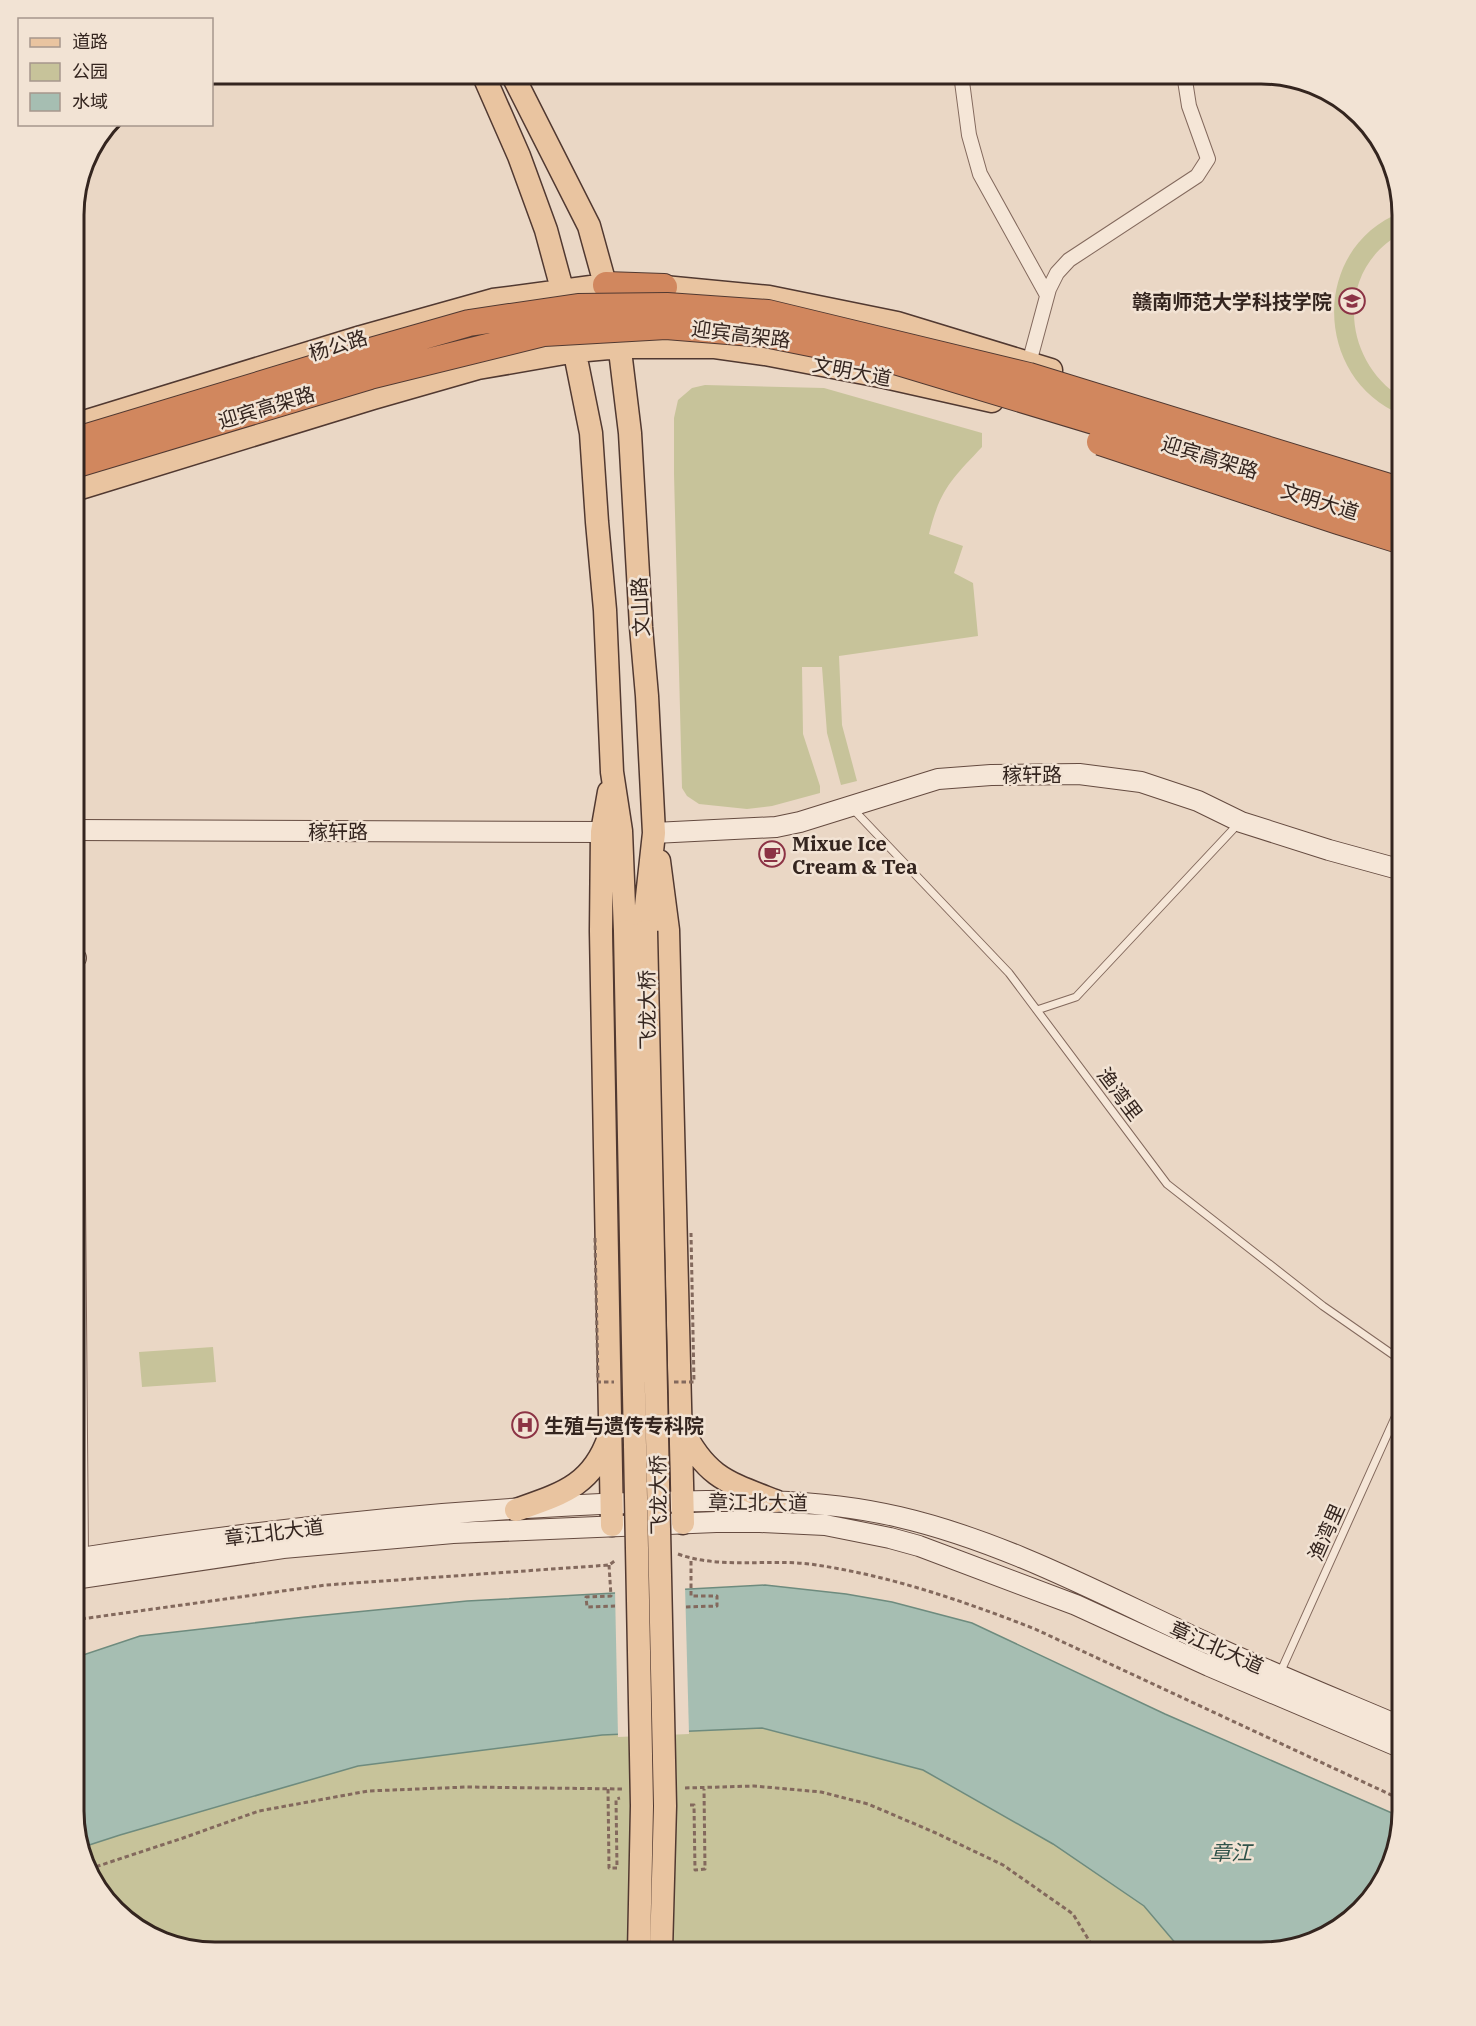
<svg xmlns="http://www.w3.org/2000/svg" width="1476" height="2026" font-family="'IBM Plex Serif','Noto Sans SC',serif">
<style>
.green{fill:#c7c39a}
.water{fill:#a6beb2;stroke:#6e8b7e;stroke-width:1.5}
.pier{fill:#ead7c5}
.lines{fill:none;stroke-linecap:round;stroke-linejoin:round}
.lane-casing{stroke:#83695d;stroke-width:9}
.street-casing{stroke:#83695d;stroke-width:16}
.secondary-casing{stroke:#654b40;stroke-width:22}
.primary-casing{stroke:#513931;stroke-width:25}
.highway-casing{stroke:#513931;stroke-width:28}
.path{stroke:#83695d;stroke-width:3;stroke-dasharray:4.5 3;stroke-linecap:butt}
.lane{stroke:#f5e6d7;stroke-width:7}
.street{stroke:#f5e6d7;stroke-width:14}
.secondary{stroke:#f5e6d7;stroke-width:20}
.primary{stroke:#e9c4a0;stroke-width:22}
.highway{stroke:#d1875e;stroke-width:26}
.primary-bridge-casing{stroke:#513931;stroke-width:25;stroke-linecap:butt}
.highway-bridge-casing{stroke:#513931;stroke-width:28;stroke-linecap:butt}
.path-bridge{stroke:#83695d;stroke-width:3;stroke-dasharray:4.5 3;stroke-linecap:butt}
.primary-bridge{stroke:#e9c4a0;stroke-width:22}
.highway-bridge{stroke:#d1875e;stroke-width:26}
.labels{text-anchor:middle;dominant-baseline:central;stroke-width:5;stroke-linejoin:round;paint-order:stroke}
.poi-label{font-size:20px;font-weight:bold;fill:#34251f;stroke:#f2e3d4;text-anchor:start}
.street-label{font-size:20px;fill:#34251f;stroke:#f2e3d4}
.water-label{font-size:21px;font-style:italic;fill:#30534a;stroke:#f2e3d4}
.rim{fill:none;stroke:#34251f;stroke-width:3}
</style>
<rect width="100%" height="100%" fill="#ead7c5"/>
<path class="green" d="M1402,212V233C1335,269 1341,360 1402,398V415C1313,379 1310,247 1402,212Z
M705,385L824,388L982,433V447C952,479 940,489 929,534L963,546L954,573L973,583L978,636L839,656L842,725L857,781L841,785L827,733L822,667H802L803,734L820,786V793L772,806L747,809L699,804L687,796L682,788L674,474V418L678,400L692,388Z
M213,1347L216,1382L142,1387L139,1352Z
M762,1728L923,1770L1053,1844L1144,1906L1183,1952H206L144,1933L93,1882L83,1847L120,1835L358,1766L602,1735Z"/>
<path class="water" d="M765,1585L846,1594L892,1602L972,1623L1165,1714L1401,1817L1383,1882L1332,1933L1262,1952H1183L1144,1906L1053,1844L923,1770L762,1728L602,1735L358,1766L120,1835L83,1847L74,1811V1658L140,1636L305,1617L467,1601Z"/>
<path class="pier" d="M685,1586L689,1734L618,1737L615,1590Z"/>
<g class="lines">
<g class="lane-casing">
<path id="lane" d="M851,807L1009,973L1167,1184L1323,1306L1402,1361
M1037,1010L1076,997L1239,823
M1280,1673L1402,1402"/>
</g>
<g class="street-casing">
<path id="street" d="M961,74L969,135L980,174L1047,295
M1029,363L1049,289L1057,273L1069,260L1197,176L1208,159L1189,106L1184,74
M75,830L81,1558"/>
</g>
<g class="secondary-casing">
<path id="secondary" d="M74,830L602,832
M654,833L776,827L800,822L938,779L991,775L1079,774L1141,782L1198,801L1241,822L1329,850L1402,870
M74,958H76
M74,1559C258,1530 444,1509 631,1503C721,1500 811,1496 899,1517C1011,1543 1114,1601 1218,1648C1279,1676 1341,1701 1402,1727
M74,1579L283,1548L453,1533L716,1522H760L825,1525L890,1538L919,1546L1076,1605L1209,1666L1402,1748"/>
</g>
<g class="primary-casing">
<path id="primary" d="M483,74L519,156L546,230L562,289L591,433L597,522L605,610L612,772L621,831L625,931
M512,74L589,226L610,302
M664,287L769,297L897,323L1051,370
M618,334L630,433L641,627L647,696L654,833L646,906V931
M74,425L361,337L493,300L606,285
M74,490L373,398L478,368L576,351L620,347H715L765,354L885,377L992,401
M609,792L602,832L601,931L612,1525
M659,861L668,930L683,1523
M681,1427C706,1477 726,1482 775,1501
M516,1510C561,1494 592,1486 609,1437"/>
</g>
<g class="highway-casing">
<path id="highway" d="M606,285L664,287"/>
</g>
<path class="path" d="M678,1554C719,1569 767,1559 810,1564C888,1575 961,1600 1035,1629L1402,1800
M609,1565L611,1596L586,1597L587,1607L615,1606
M686,1607L717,1606V1596H691V1559
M74,1620L326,1585L609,1565L616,1560
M685,1788L754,1786L821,1792L868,1804L936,1833L1003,1865L1073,1914L1096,1952
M608,1789L609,1868H617L616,1799L620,1798
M690,1805H694L695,1870L705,1869L704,1789
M89,1869L183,1838L259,1811L368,1791L467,1787L622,1789"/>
<use href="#lane" class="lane"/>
<use href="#street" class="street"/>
<use href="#secondary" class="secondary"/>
<use href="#primary" class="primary"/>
<use href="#highway" class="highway"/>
<g class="primary-bridge-casing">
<path id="primary-bridge" d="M625,931L642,1806L639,1952
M646,931L665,1806L661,1952"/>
</g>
<g class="highway-bridge-casing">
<path id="highway-bridge" d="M74,441L364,353L469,323L578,307L667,306L768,313L1029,376L1402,491
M1100,442L1338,521L1402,541
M74,465L370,376L544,333L666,326L765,334L885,358L1402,514"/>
</g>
<path class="path-bridge" d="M595,1238L598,1382H614
M674,1382H694L691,1233"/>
<use href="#primary-bridge" class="primary-bridge"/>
<use href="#highway-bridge" class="highway-bridge"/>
</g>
<defs>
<g id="university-ring" transform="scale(1.35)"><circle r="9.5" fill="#f2e3d4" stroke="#8c3345" stroke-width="1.5"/><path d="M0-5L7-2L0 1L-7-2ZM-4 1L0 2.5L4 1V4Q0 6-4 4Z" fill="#8c3345"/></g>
<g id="cafe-ring" transform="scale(1.35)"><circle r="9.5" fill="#f2e3d4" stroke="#8c3345" stroke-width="1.5"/><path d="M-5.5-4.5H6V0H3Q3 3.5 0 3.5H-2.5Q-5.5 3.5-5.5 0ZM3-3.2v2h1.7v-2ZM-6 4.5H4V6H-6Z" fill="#8c3345"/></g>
<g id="hospital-ring" transform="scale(1.35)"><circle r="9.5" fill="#f2e3d4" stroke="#8c3345" stroke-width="1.5"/><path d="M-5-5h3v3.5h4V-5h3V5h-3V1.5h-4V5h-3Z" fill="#8c3345"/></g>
</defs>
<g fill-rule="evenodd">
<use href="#university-ring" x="1352" y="301"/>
<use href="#cafe-ring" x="772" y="854"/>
<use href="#hospital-ring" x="525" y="1425"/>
</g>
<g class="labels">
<g class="poi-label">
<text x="1332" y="301" text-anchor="end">赣南师范大学科技学院</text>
<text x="792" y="843">Mixue Ice<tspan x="792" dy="23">Cream &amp; Tea</tspan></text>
<text x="544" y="1425">生殖与遗传专科院</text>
</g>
<g class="street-label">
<text transform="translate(741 334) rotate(7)">迎宾高架路</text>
<text transform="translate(338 345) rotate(-17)">杨公路</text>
<text transform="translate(852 371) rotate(11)">文明大道</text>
<text transform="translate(266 407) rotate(-17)">迎宾高架路</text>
<text transform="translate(1210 457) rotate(17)">迎宾高架路</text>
<text transform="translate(1320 501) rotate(17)">文明大道</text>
<text transform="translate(640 607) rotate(-93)">文山路</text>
<text x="1032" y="774">稼轩路</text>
<text x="338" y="831">稼轩路</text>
<text transform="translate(647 1010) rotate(-91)">飞龙大桥</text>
<text transform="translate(1120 1094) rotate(53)">渔湾里</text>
<text transform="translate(658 1495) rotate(-91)">飞龙大桥</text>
<text transform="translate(758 1502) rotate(1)">章江北大道</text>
<text transform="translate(274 1532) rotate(-7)">章江北大道</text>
<text transform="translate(1326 1532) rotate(-66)">渔湾里</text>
<text transform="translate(1217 1647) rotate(24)">章江北大道</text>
</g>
<g class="water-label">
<text x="1231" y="1852">章江</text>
</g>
</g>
<path d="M0 0H1476V2026H0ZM215 84H1261A131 131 0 0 1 1392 215V1811A131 131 0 0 1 1261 1942H215A131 131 0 0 1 84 1811V215A131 131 0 0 1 215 84Z" fill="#f2e3d4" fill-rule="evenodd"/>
<path class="rim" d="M215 84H1261A131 131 0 0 1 1392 215V1811A131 131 0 0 1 1261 1942H215A131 131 0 0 1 84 1811V215A131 131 0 0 1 215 84Z"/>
<rect x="18" y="18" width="195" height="108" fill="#f2e3d4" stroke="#a6978c" stroke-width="1.5"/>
<rect x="30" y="38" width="30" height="9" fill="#e9c4a0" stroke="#a6978c" stroke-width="1.5"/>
<text x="72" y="48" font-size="18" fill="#34251f">道路</text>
<rect x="30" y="63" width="30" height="18" fill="#c7c39a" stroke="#a6978c" stroke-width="1.5"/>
<text x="72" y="78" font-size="18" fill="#34251f">公园</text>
<rect x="30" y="93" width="30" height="18" fill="#a6beb2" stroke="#a6978c" stroke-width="1.5"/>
<text x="72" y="108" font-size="18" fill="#34251f">水域</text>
</svg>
